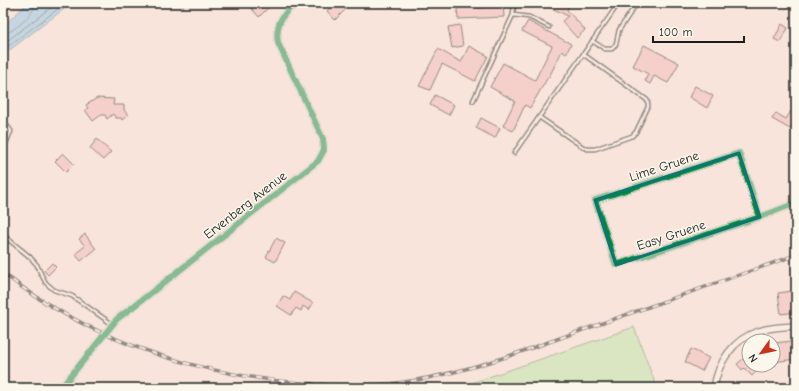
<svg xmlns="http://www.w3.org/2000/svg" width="799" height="391" font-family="'Comic Neue',sans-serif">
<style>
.green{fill:#b6e6a5;stroke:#698160}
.water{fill:#88c4e8;stroke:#5d8196}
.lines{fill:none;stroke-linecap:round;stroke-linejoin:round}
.shore{stroke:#475f6e;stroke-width:1}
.building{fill:#f2b6b3;stroke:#1c1c1c}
.service-casing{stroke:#1c1c1c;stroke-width:5.5}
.minor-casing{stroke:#1c1c1c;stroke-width:8}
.service{stroke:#fbf7ec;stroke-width:2.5}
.minor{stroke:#fbf7ec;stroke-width:5.5}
.rail-casing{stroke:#1c1c1c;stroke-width:3.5}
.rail{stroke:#fbf7ec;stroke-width:2;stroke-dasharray:6;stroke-linecap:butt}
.cycleway-casing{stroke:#fbf7ec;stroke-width:8}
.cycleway{stroke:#00873e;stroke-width:6}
.marked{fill:none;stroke:#0f766e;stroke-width:3;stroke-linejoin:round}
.labels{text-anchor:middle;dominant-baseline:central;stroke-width:3;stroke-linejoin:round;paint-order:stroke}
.street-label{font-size:13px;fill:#1c1c1c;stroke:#fbf7ec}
</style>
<rect width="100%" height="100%" fill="#f8e4db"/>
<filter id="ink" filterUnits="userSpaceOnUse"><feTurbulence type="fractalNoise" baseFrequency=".025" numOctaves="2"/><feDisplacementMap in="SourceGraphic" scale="8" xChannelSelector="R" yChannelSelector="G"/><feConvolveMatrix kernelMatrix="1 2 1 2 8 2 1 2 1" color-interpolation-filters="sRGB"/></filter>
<g filter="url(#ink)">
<path class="green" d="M634,327L657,388H457Z"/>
<path class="water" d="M28,3H72L3,55V26Z"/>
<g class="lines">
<path class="shore" d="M3,34C13,33 35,13 36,3
M3,44L57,3
M3,50L66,3"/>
</g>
<path class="building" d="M257,3H265L269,7L259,17L251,8Z
M336,3H340L346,9L335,20L327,11Z
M541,3H567L570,4L567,10L585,30L577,38L562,21L568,16Z
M478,6V8L503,6L504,17L458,19L457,8Z
M528,21L571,44L566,54L562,51L549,77H548L530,108L525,105L513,131L503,126L515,101L490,87L503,63L535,80L552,46L522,31Z
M782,24L788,28L780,42L774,39Z
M460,25L463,46L452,48L448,27Z
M644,45L679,63L668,83L654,76L650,84L645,81L648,74L633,66Z
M469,46L488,56L475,81L442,64L430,90L419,86L438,49L461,62Z
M695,86L713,96L707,108L689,97Z
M435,95L454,105L449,115L430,105Z
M97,98L114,99L113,105H124V110L128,115L122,120L121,118H116L113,114L107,119L105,115H101L93,121L85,110L88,108L86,105Z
M791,111L796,114V118L790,129L772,119L776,113L786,119Z
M481,118L500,128L495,138L476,128Z
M97,139L111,152L103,160L90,148Z
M63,153L74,164L66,172L55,161Z
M85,234L96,249L81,261L75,254L85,246L79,239Z
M276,238L285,243L275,262L266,257Z
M52,263L56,267L48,275L44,271Z
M792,291V293L796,291V312L781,314L778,293Z
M294,292L313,303L309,310L303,306L301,311L296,308L291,315L277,306L283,296L290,300Z
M794,341L796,359L773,362V343Z
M691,349L709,358L702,371L685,362Z
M749,354V365H763L752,376L744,368L742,370L737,364Z"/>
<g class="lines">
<g class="service-casing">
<path id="service" d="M513,15L529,17L549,27
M592,41L605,49H612L616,44L619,30L637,3
M473,101L513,15L514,3
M539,117L583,147L587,149H595L632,136L636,132L648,107V104L647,100L583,54
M3,120L11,131C9,137 4,146 4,150C4,156 4,162 3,169
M514,153L619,3
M3,235L30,257L37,265L41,274L46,283L54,290L72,296L112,324"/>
</g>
<g class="minor-casing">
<path id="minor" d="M760,217L739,153L595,200L616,265L760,217L796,203
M61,388L117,319L147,296L318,161L324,150L323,139L278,43C275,25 282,14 296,3
M714,388C718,362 733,339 759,331C771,327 784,327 796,326"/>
</g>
<use href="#service" class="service"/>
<use href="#minor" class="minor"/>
<g class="rail-casing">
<path id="rail" d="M3,273C110,357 252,391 388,384C430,380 469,369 509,356L796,255"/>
</g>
<use href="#rail" class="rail"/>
<g class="cycleway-casing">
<path id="cycleway" d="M760,217L739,153L595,200L616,265L760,217L796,203
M61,388L117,319L147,296L318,161L324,150L323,139L278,43C275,25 282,14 296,3"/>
</g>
<use href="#cycleway" class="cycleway"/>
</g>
</g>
<path d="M0 0H799V391H0ZM739,153L760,217L616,265L595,200Z" fill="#f8e4db" fill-opacity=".55" fill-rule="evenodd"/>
<path class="marked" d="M739,153L760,217L616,265L595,200Z"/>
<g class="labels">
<g class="street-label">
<text transform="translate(664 166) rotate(-18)">Lime Gruene</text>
<text transform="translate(245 205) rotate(-38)">Ervenberg Avenue</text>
<text transform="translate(671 235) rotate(-18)">Easy Gruene</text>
</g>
</g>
<rect width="799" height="391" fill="none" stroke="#fbf7ec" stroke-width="16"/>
<rect x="8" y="8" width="783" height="375" fill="none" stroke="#1c1c1c" stroke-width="1.5" filter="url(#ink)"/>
<g transform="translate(761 353) rotate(237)"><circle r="19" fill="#fbf7ec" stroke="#a29f99"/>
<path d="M0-3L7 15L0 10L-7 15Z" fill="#c8321e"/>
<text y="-6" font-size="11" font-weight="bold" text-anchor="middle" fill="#1c1c1c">N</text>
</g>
<path d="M653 36v6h91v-6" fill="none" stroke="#1c1c1c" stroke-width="2"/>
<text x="659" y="36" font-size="12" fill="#1c1c1c" stroke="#fbf7ec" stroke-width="3" paint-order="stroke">100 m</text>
</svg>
